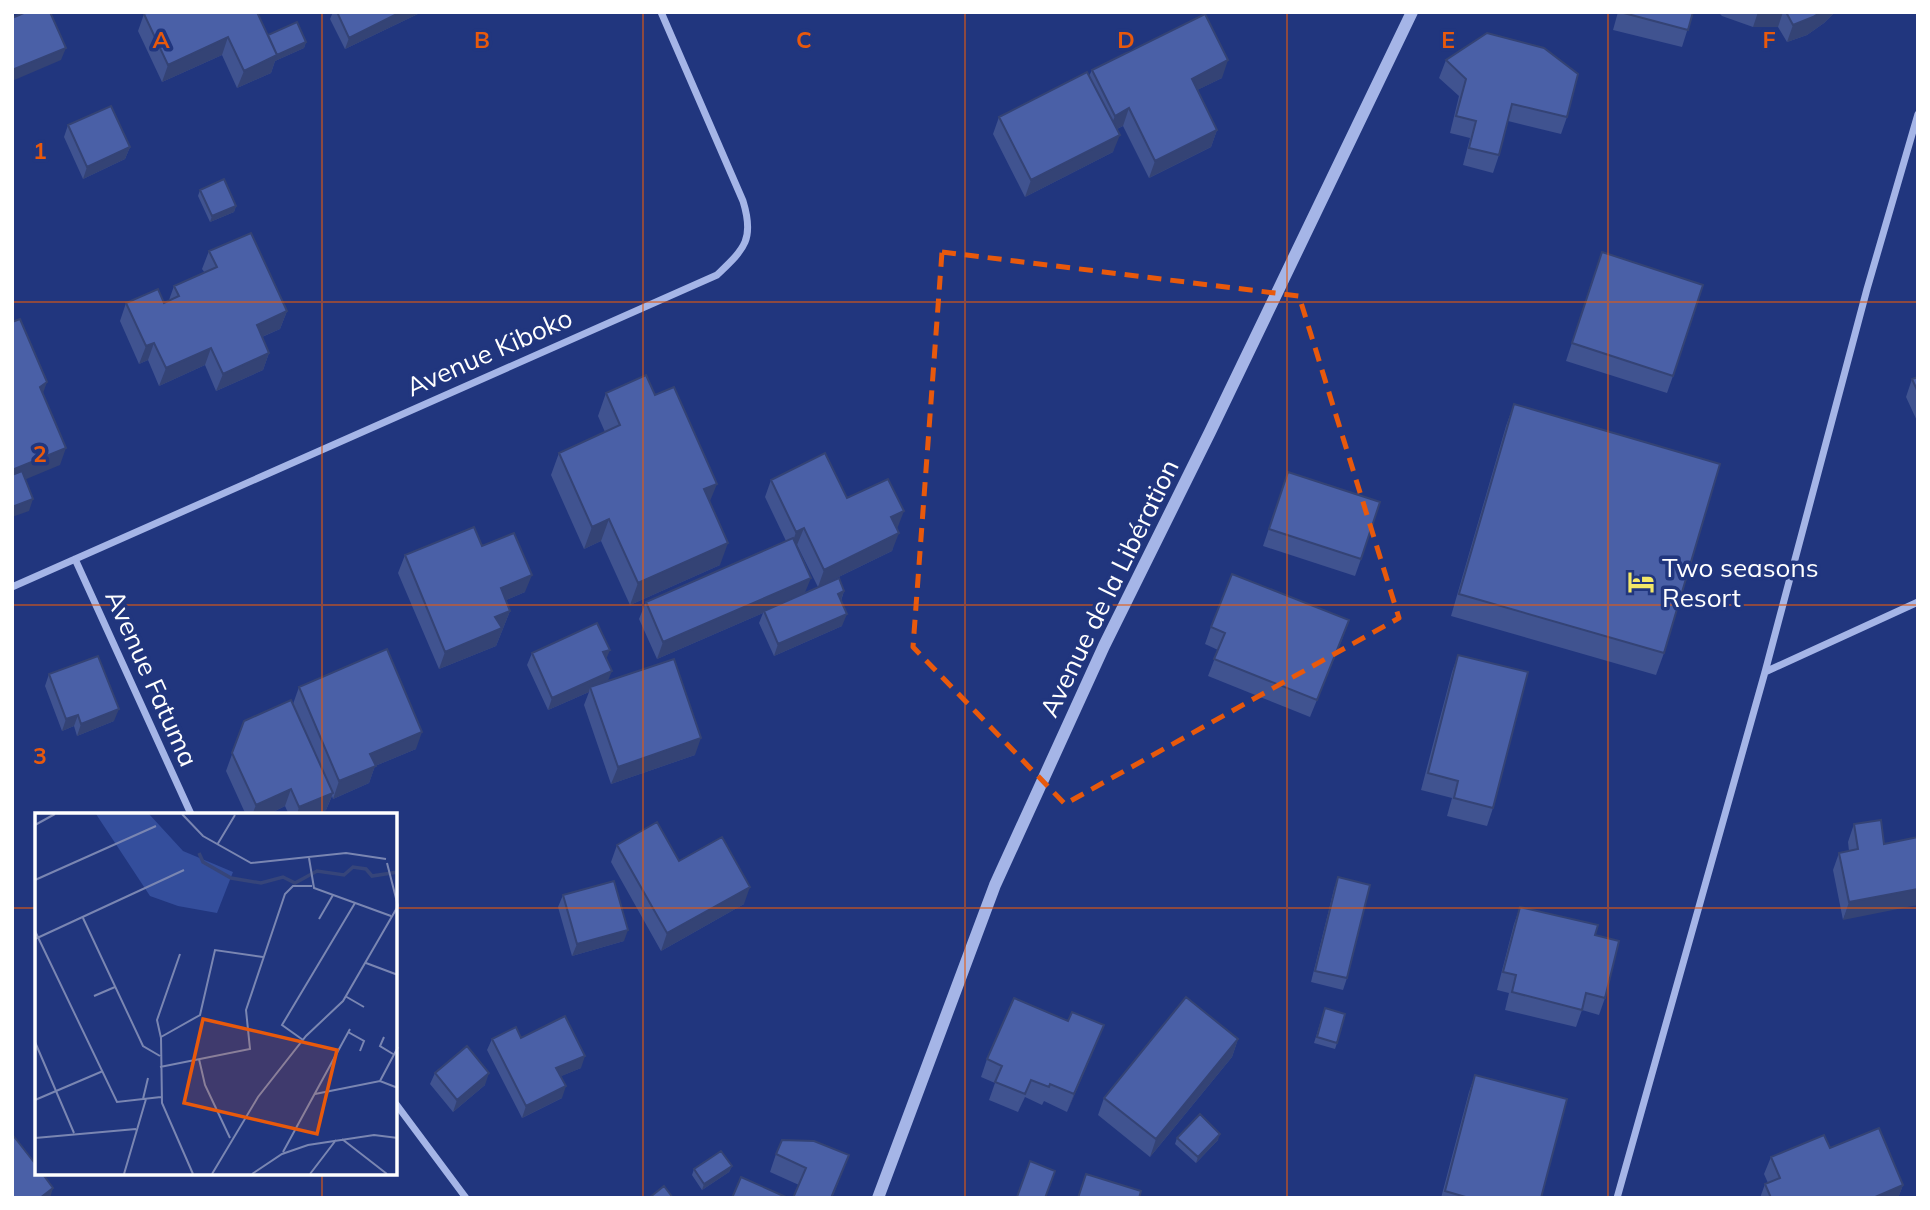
<svg xmlns="http://www.w3.org/2000/svg" width="1930" height="1210" font-family="Mulish,sans-serif">
<style>
.lines{fill:none;stroke-linecap:round;stroke-linejoin:round}
.minor{stroke:#a5b5e7;stroke-width:7}
.tertiary{stroke:#a5b5e7;stroke-width:12}
.wall{fill:#405390}
.shaded-wall{fill:#344375}
.building{fill:#4a60a7;stroke:#344375;stroke-width:2}
.marked{fill:none;stroke:#e8590c;stroke-width:5;stroke-dasharray:14 9;stroke-linejoin:round}
.grid{fill:none;stroke:#e8590c;stroke-width:2;stroke-opacity:0.55}
.labels{text-anchor:middle;dominant-baseline:central;stroke-width:7;stroke-linejoin:round;paint-order:stroke}
.street-label{font-size:26px;fill:#fff;stroke:#21367e}
.poi-label{font-size:26px;fill:#fff;stroke:#21367e;text-anchor:start}
.inset-river{fill:none;stroke:#36457a;stroke-width:3.5}
.inset-road{fill:none;stroke:#7a86b2;stroke-width:2}
.view{fill:#e8590c;fill-opacity:0.15;stroke:#e8590c;stroke-width:3.5}
.inset-edge{fill:none;stroke:#fff;stroke-width:3.5}
.grid-label{font-size:23px;text-anchor:middle;font-weight:bold;fill:#e8590c;stroke:#21367e;stroke-width:7;stroke-linejoin:round;paint-order:stroke}
</style>
<rect width="100%" height="100%" fill="#21367e"/>
<g class="lines">
<path class="minor" d="M75,559L191,814
M12,587L717,275C744,249 755,240 743,201L661,12
M1765,672L1918,602
M396,1104L466,1198
M1617,1198L1765,672L1867,289L1918,114"/>
<path class="tertiary" d="M878,1198L995,885L1104,646L1210,432L1412,12"/>
</g>
<path class="wall" d="M333,12H422L345,49L330,19Z
M1618,12H1693L1682,47L1613,30Z
M1718,12H1835L1824,23L1807,35L1787,42L1778,27H1753L1722,16Z
M144,14L268,35L306,42L304,48L275,61L271,73L237,88L222,55L162,82L138,31Z
M1446,60L1567,117L1561,134L1508,121L1499,155L1493,173L1463,165L1470,138L1450,133L1459,96L1439,78Z
M1092,70L1222,78L1197,90L1217,130L1211,147L1149,178L1123,126L1117,129L1113,152L1025,197L993,134L999,117L1089,76Z
M68,125L130,147L125,159L83,179L64,137Z
M200,190L236,206L234,212L210,222L198,196Z
M209,251L287,311L280,329L262,337L269,353L263,370L216,391L205,365L159,386L148,360L139,364L120,321L126,303H164L169,300L174,286L205,273L202,269Z
M1602,252L1673,376L1667,393L1566,361Z
M1918,377V423L1906,397L1912,379Z
M606,393L655,395L710,502L720,565L630,605L601,541L584,549L551,475L559,453L605,432L598,416Z
M1514,404L1664,653L1656,675L1451,616L1506,426Z
M1288,472L1361,559L1355,576L1263,546Z
M771,480L847,498L897,529L892,551L818,587L797,545L796,546L805,593L844,591L841,601L842,626L774,656L759,623L763,613L657,659L639,619L646,602L786,541L765,497Z
M482,546L525,592L506,600L510,611L496,646L439,669L398,573L405,555Z
M1211,627L1343,637L1310,717L1208,676L1218,650L1205,644Z
M532,653L606,659L608,681L695,755L611,784L584,705L589,692L548,710L527,665Z
M1458,655L1493,808L1487,826L1447,816L1452,798L1421,790L1452,672Z
M49,674L114,721L77,736L74,726L62,731L45,686Z
M299,687L416,749L375,766L369,783L333,799L332,796L326,810L316,815H289L285,806L267,815H246L226,771L244,721L293,704Z
M1881,820L1843,920L1833,870L1839,853L1849,851L1848,842L1854,824Z
M617,845L679,861L744,904L661,951L611,862Z
M1338,877L1347,978L1343,990L1311,982L1334,889Z
M563,895L624,941L572,956L558,907Z
M1520,907L1595,935L1605,998L1599,1015L1582,1010L1576,1027L1505,1010L1509,993L1497,990L1514,924Z
M1323,1014L1337,1043L1335,1049L1314,1043Z
M1068,1021L1104,1025L1097,1042L1067,1112L1044,1101L1042,1105L1025,1097L1018,1112L989,1100L995,1083L981,1077L987,1059Z
M521,1038L581,1068L561,1076L562,1098L522,1118L487,1050L492,1039Z
M1238,1039L1232,1057L1150,1157L1098,1115L1104,1098Z
M435,1073L485,1085L453,1112L430,1084Z
M1475,1075L1541,1198H1441L1469,1092Z
M1177,1138L1218,1140L1196,1163L1175,1144Z
M776,1154L849,1155L832,1198H793L799,1185L770,1172Z
M1771,1157L1903,1185L1898,1198H1760L1765,1184L1768,1183L1764,1174Z
M732,1166L729,1172L702,1190L692,1175L694,1169Z"/>
<path class="shaded-wall" d="M401,12H422L345,49L349,38Z
M1758,12H1783L1778,27H1753Z
M1821,12H1835L1824,23L1807,35L1787,42L1793,25Z
M228,37L222,55L162,82L168,65Z
M306,42L304,48L275,61L271,73L237,88L244,71Z
M66,48L61,60L12,81V70Z
M1228,60L1222,78L1185,96L1192,79Z
M1129,108L1123,126L1108,133L1115,116Z
M1217,130L1211,147L1149,178L1155,161Z
M1120,135L1113,152L1025,197L1031,180Z
M130,147L125,159L83,179L87,167Z
M236,206L234,212L210,222L212,216Z
M287,311L280,329L250,342L257,325Z
M154,343L148,360L139,364L146,346Z
M211,348L205,365L159,386L166,368Z
M269,353L263,370L216,391L223,374Z
M47,382L41,399L40,387Z
M66,448L60,465L12,485V470Z
M717,484L708,506L704,489Z
M33,499L29,511L12,517V507Z
M904,511L897,529L884,535L891,517Z
M609,519L601,541L584,549L592,527Z
M804,528L797,545L790,550L796,532Z
M899,533L892,551L818,587L824,570Z
M728,543L720,565L630,605L638,583Z
M532,575L525,592L495,605L501,588Z
M811,578L804,595L764,611L763,613L657,659L663,642Z
M844,591L840,603L838,594Z
M510,611L496,646L439,669L445,652L495,617Z
M847,614L842,626L774,656L778,644Z
M1349,620L1343,637L1310,717L1317,700Z
M610,650L605,662L603,652Z
M612,671L607,683L590,687L589,692L548,710L552,698Z
M119,709L114,721L77,736L81,724Z
M78,715L74,726L62,731L66,719Z
M422,732L416,749L375,766L369,783L333,799L339,781L370,754Z
M701,738L695,755L611,784L618,767Z
M291,789L285,806L267,815H252L256,805Z
M333,793L326,810L316,815H297L299,807Z
M750,887L744,904L661,951L667,933Z
M1918,889V905L1843,920L1849,902Z
M628,930L624,941L572,956L577,944Z
M1104,1025L1097,1042L1067,1112L1074,1094Z
M1238,1039L1232,1057L1150,1157L1156,1139Z
M585,1056L581,1068L552,1080L556,1068Z
M489,1073L485,1085L453,1112L457,1100Z
M566,1086L562,1098L522,1118L526,1106Z
M1220,1134L1218,1140L1196,1163L1198,1157Z
M732,1166L729,1172L702,1190L704,1184Z
M1903,1185L1898,1198H1873Z
M53,1188L50,1198H40Z"/>
<path class="building" d="M26,12H50L66,48L12,70V18Z
M148,12H257L277,55L244,71L228,37L168,65L144,14Z
M337,12H401L349,38Z
M1620,12H1693L1688,30Z
M1786,12H1821L1813,17L1793,25Z
M1205,14L1228,60L1192,79L1217,130L1155,161L1129,108L1115,116L1092,70Z
M297,22L306,42L277,55L268,35Z
M1487,33L1544,48L1578,74L1567,117L1512,104L1499,155L1469,148L1476,121L1456,116L1466,79L1446,60Z
M1087,72L1120,135L1031,180L999,117Z
M111,106L130,147L87,167L68,125Z
M224,179L236,206L212,216L200,190Z
M251,233L287,311L257,325L269,353L223,374L211,348L166,368L154,343L146,346L126,303L158,289L164,303L179,296L174,286L217,267L209,251Z
M1602,252L1703,285L1673,376L1572,343Z
M20,319L47,382L40,387L66,448L12,470V322Z
M646,375L655,395L674,387L717,484L704,489L728,543L638,583L609,519L592,527L559,453L620,425L606,393Z
M1918,377V392L1912,379Z
M1514,404L1720,464L1664,653L1459,594Z
M825,453L847,498L888,479L904,511L891,517L899,533L824,570L804,528L796,532L771,480Z
M22,471L33,499L12,507V475Z
M1288,472L1380,502L1361,559L1269,529Z
M474,527L482,546L514,533L532,575L501,588L510,611L495,617L502,628L445,652L405,555Z
M793,538L811,578L663,642L646,602Z
M1232,574L1349,620L1317,700L1214,659L1225,633L1211,627Z
M839,578L844,591L838,594L847,614L778,644L764,611Z
M597,623L610,650L603,652L612,671L552,698L532,653Z
M387,649L422,732L370,754L376,766L339,781L299,687Z
M1458,655L1528,672L1493,808L1454,798L1458,781L1428,773Z
M98,656L119,709L81,724L78,715L66,719L49,674Z
M674,659L701,738L618,767L590,687Z
M291,700L333,793L299,807L291,789L256,805L232,753L244,721Z
M1881,820L1884,844L1918,837V889L1849,902L1839,853L1858,849L1854,824Z
M657,822L679,861L722,837L750,887L667,933L617,845Z
M1338,877L1370,885L1347,978L1315,971Z
M614,881L628,930L577,944L563,895Z
M1520,907L1598,925L1595,935L1619,941L1605,998L1586,993L1582,1010L1512,992L1516,975L1503,972Z
M1186,997L1238,1039L1156,1139L1104,1098Z
M1014,998L1068,1021L1072,1012L1104,1025L1074,1094L1050,1084L1049,1087L1031,1080L1025,1094L995,1082L1002,1066L987,1059Z
M1325,1008L1345,1014L1337,1043L1317,1037Z
M565,1016L585,1056L556,1068L566,1086L526,1106L492,1039L516,1027L521,1038Z
M467,1046L489,1073L457,1100L435,1073Z
M1475,1075L1567,1099L1541,1198H1469L1445,1191Z
M1200,1114L1220,1134L1198,1157L1177,1138Z
M1879,1128L1903,1185L1873,1198H1771L1765,1184L1780,1178L1771,1157L1824,1135L1830,1148Z
M12,1134L37,1166V1173H42L53,1188L40,1198H12Z
M782,1140L814,1141L849,1155L831,1198H793L806,1168L776,1154Z
M721,1151L732,1166L704,1184L694,1169Z
M1030,1161L1055,1171L1045,1198L1017,1197Z
M1086,1174L1141,1191L1139,1198H1078Z
M741,1177L788,1198H732Z
M664,1186L673,1198H649Z"/>
<path class="marked" d="M942,252L1299,296L1399,618L1065,804L913,647Z"/>
<path class="grid" d="M322,12V814M643,12V1198M965,12V1198M1287,12V1198M1608,12V1198M12,302H1918M12,605H1918M12,908H37M396,908H1918M322,1173V1198"/>
<defs>
<g id="hotel-bare" transform="scale(2.1)"><path d="M-6-4.5h1.5V1H6V5H4.5V3h-9V5H-6ZM-4 0a1.8 1.8 0 1 1 3.6 0ZM.5 0V-2.5h3Q6-2.5 6 0Z" fill="#f3e767" stroke="#21367e" stroke-width="2.5" paint-order="stroke"/></g>
</defs>
<g fill-rule="evenodd">
<use href="#hotel-bare" x="1641" y="582"/>
</g>
<g class="labels">
<g class="street-label">
<text transform="translate(489 352) rotate(-24)">Avenue Kiboko</text>
<text transform="translate(1109 588) rotate(-64)">Avenue de la Libération</text>
<text transform="translate(152 678) rotate(66)">Avenue Fatuma</text>
</g>
<g class="poi-label">
<text x="1662" y="567">Two seasons<tspan x="1662" dy="30">Resort</tspan></text>
</g>
</g>
<g transform="translate(35 813)">
<rect width="362" height="362" fill="#21367e"/>
<path d="M61,1H114L148,38L198,59L182,100L143,93L115,83Z" fill="#344e9c"/>
<path class="inset-river" d="M164,40L168,49L196,65L226,70L248,64L260,70L282,58L309,62L318,54L331,56L337,63L363,59"/>
<path class="inset-road" d="M147,1L168,23L216,50L311,40L351,46M0,12L20,1M182,32L200,2M274,45L279,75L356,103M352,50L363,93M0,67L121,13M48,105L108,233L125,243M284,106L298,82M0,118L82,289L126,284M0,126L149,57M331,150L363,162M59,183L80,174M310,183L329,194M313,219L329,228L325,238M349,224L345,233L358,241M126,225L122,207L145,141M268,227L247,212L320,90M0,229L39,320M164,246L170,272L195,325M125,254L215,236L211,197L250,81L258,73H277M345,268L363,234M280,281L345,268L363,275M108,286L113,265M0,287L68,258M0,325L101,316M307,326L352,361M248,339L315,216M89,361L111,286M158,361L127,290L126,224L165,202L180,137L228,144M177,361L223,284L271,223L308,188L363,93M217,361L247,341L273,332L339,322L363,325M275,361L301,327"/>
<path class="view" d="M168,206L302,237L282,321L149,290Z"/>
<rect width="362" height="362" class="inset-edge"/>
</g>
<g class="grid-label">
<text x="161" y="48">A</text>
<text x="482" y="48">B</text>
<text x="804" y="48">C</text>
<text x="1126" y="48">D</text>
<text x="1448" y="48">E</text>
<text x="1769" y="48">F</text>
<text x="40" y="159">1</text>
<text x="40" y="462">2</text>
<text x="40" y="764">3</text>
</g>
<rect width="1930" height="1210" fill="none" stroke="#ffffff" stroke-width="28"/>
</svg>
